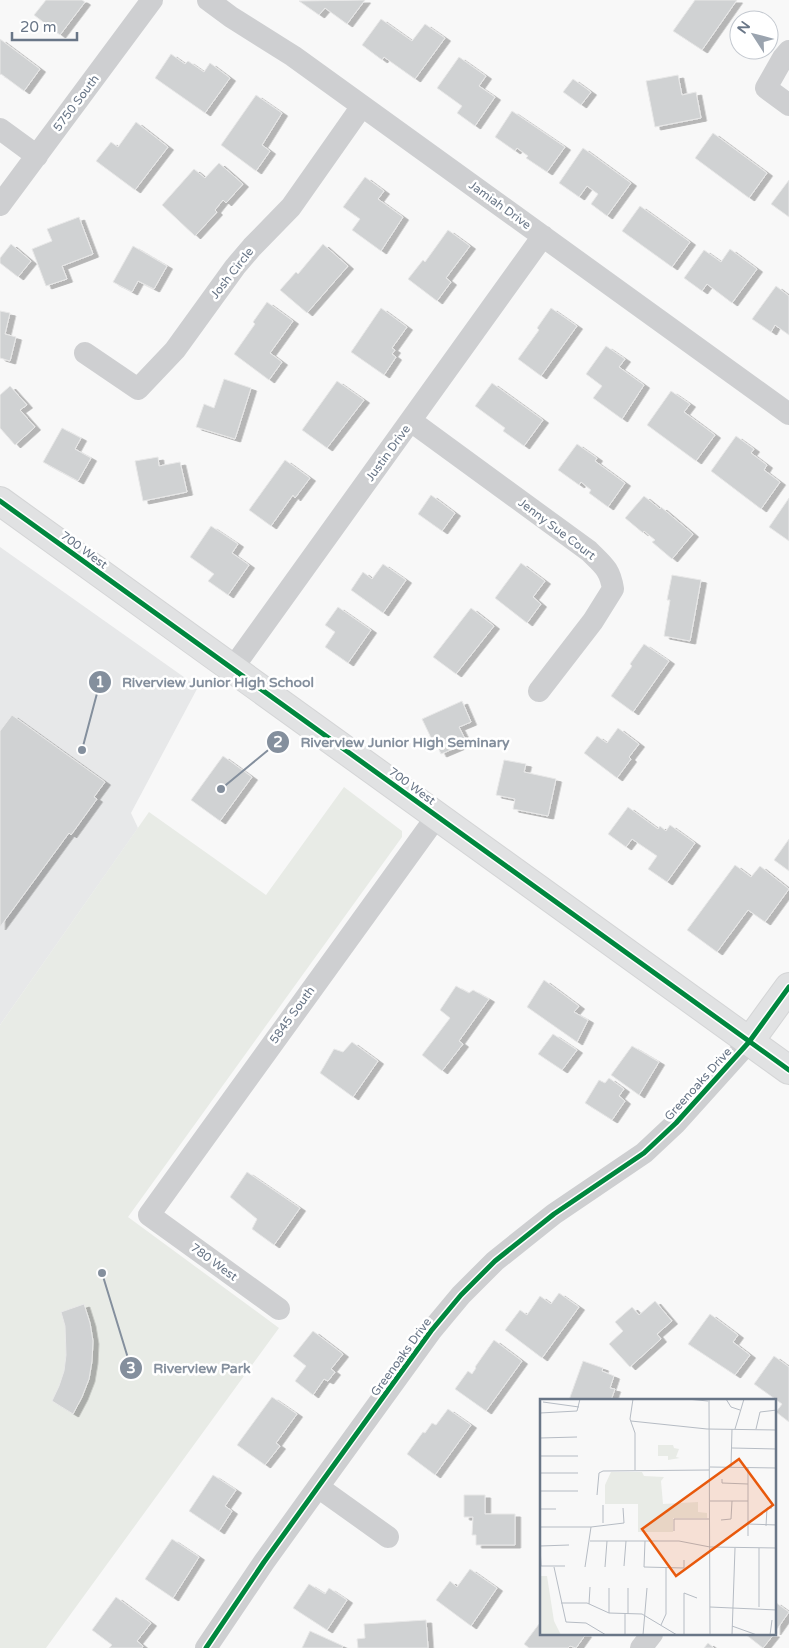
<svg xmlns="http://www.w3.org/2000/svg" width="789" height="1648" font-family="'Varela Round',sans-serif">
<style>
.built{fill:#e7e8e9}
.green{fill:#e8ebe6}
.building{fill:#d0d2d3;stroke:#e8e8e8;filter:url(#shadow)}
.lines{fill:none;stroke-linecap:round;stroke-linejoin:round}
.secondary-casing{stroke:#d4d5d6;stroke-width:30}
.street{stroke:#cecfd1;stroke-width:22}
.secondary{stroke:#e1e2e3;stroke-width:28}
.cycleway-casing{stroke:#fff;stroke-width:8}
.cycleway{stroke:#00873e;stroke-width:5}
.labels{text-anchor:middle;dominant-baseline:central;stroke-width:5;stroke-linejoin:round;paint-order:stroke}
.street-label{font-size:12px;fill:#697687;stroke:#fff}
.inset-road{fill:none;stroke:#b6bcc4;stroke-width:1}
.view{fill:#e8590c;fill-opacity:0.15;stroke:#e8590c;stroke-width:2.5}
.inset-edge{fill:none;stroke:#697687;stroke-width:2.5}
.leader{fill:none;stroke:#848f9d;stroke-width:2}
.callout-dot{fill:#848f9d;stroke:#fff;stroke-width:2}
.mark-label{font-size:15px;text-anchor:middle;font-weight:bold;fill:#fff}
.callout-label{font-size:14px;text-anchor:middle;font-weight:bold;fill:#848f9d;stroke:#fff;stroke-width:5;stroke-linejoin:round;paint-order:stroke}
</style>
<defs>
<filter id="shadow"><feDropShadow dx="5.5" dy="3" stdDeviation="0" flood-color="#0004"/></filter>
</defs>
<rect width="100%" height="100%" fill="#f8f8f8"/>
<path class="built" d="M0,547L198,687L131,813L138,828L0,1025Z"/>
<path class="green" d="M344,787L402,831V837L128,1217L279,1328L46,1648H0V1025L149,812L266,895Z"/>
<path class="building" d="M46,0H82L85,2L60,35L34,15Z
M365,0L347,24L325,8L319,15L299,1Z
M695,0H737L702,50L673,31Z
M381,19L412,41L425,24L445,38L415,79L384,57L382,60L362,45Z
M0,39L40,69L24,91L1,74L0,75Z
M171,54L185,64L188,61L204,72L210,63L230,78L205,113L155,78Z
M459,57L486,76L479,86L495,97L475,126L457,113L462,106L437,88Z
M678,75L682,95L696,92L701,118L655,127L646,81Z
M573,79L591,92L581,105L563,92Z
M256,95L282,113L262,145L270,151L256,171L221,145Z
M512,111L565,147L547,172L526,158L528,156L517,148L515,151L495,137Z
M136,122L168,147L135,190L96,161L111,142L118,147Z
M713,133L767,173L749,198L695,158Z
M583,148L631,183L607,216L591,204L598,194L587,186L579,197L559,183Z
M219,163L243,184L226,203L223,200L215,210L217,212L195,236L162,205L194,169L205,178Z
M365,177L384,191L378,199L403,217L381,251L352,230L360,219L343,207Z
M789,180V217L771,204Z
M640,206L690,242L672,267L622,231Z
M79,217L93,254L62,266L67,279L46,286L32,249L52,241L47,229Z
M448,230L470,246L446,278L451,282L437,301L408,279L423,260L425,262Z
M11,244L31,261L18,277L0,263V258Z
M323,244L348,266L307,313L280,290L296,272L298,274Z
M133,246L167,266L154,289L138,281L132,292L113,282Z
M730,249L757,269L732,303L707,284L702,291L684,278L704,250L721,262Z
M776,286L789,296V335L775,325L771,332L752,319Z
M267,302L293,321L270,353L282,362L269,380L234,354L255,324L253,322Z
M381,308L407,327L392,348L395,350L392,354L396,357L384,375L351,352Z
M551,308L577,326L541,376L518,359L539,330L537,328Z
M0,311L10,313L5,334L16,337L10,361L0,358Z
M606,346L625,359L619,367L644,385L622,419L593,398L602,386L586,374Z
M224,379L251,388L235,439L196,427L204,404L214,408Z
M337,381L364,400L327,448L302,430Z
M492,383L543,420L524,446L503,431L505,428L475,406Z
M10,386L27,405L20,410L35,427L15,445L0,428V395Z
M671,391L690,404L684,412L715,435L696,461L647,425Z
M62,428L81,438L75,449L91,458L78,481L43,462Z
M736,436L754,449L751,453L767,465L764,470L780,482L761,509L711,471Z
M577,444L597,458L595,461L625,483L608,507L589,493L591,490L581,482L579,485L558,470Z
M158,457L159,466L180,462L187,492L143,501L135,461Z
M285,460L310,478L295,498L293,495L271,526L249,510Z
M431,495L455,513L442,531L418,514Z
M644,496L660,509L661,507L693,534L672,559L652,542L655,540L644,531L643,533L625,518Z
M789,498V541L769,527Z
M211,526L238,544L232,553L249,565L228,595L208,581L214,574L190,557Z
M521,563L545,581L533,597L541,604L527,623L495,598Z
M383,564L406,580L383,613L351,590L363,572L372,579Z
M672,575L701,580L690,641L664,636L670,600H667Z
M338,607L371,630L348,663L325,647L335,632L325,625Z
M471,608L494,626L456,674L433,657Z
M644,644L669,661L633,712L611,696L632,666L630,664Z
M462,701L471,722L459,727L467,743L441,754L434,739L432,740L422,719Z
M12,715L105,782L94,797L97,799L71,835L69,833L0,927V731Z
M618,728L639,744L629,757L631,759L617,778L584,753L597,736L607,743Z
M223,756L252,777L220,821L191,800Z
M504,760L526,764L524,772L556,779L548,816L513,809L515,799L496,795Z
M628,807L658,829L660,826L666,831L670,825L695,843L667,882L648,869L657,856L632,839L626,847L608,834Z
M789,839V871L774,860Z
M735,865L751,877L760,866L789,889L765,922L748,910L717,952L687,930Z
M544,980L579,1006L574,1012L588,1020L577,1042L527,1007Z
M456,986L469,993L473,990L489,999L459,1041L463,1044L442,1071L422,1055L450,1018L440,1010Z
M553,1034L577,1050L562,1070L538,1054Z
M352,1042L378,1061L353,1097L320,1073L334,1049L343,1052Z
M632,1046L659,1062L639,1095L611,1075Z
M609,1078L624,1089L619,1096L625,1101L612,1120L585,1103L599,1080L605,1083Z
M247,1172L300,1208L274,1245L252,1229L257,1219L230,1197Z
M559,1293L579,1307L542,1358L505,1330L520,1310L527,1315L540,1296L551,1304Z
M655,1301L672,1321L657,1334L661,1339L630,1367L609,1344L623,1331L615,1322L632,1307L639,1315Z
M84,1304L90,1323L93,1341L92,1361L89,1379L82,1397L73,1414L52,1401L59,1386L64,1371L66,1355L65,1326L61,1312Z
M710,1314L738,1335L733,1342L750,1355L735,1375L688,1344Z
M313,1331L343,1354L331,1369L335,1372L328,1381L324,1379L313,1395L295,1381L306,1366L293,1356Z
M494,1340L522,1361L486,1411L455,1389L468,1371L472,1374L476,1368L475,1367Z
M774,1356L789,1367V1422L776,1412L782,1404L754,1384Z
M583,1361L603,1368L602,1371L614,1376L610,1388L615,1389L611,1400H569Z
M272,1397L297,1414L276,1443L280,1446L265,1465L237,1445Z
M448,1409L471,1425L435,1475L407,1454L423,1432L425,1433L432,1423L436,1425Z
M213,1475L236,1490L225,1506L232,1511L219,1531L189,1511Z
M464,1495H485V1514H515V1545H476V1535H472L473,1517H464Z
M172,1539L199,1557L173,1598L145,1579Z
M470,1569L497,1588L471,1626L436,1600L450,1581L457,1587Z
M309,1584L325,1594L329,1588L347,1600L327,1630L293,1608Z
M116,1597L151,1623L137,1641L143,1646L142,1648H109L112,1645L92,1630Z
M775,1602L789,1612L775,1632Z
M426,1620L428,1648H358L357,1639L365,1638L364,1624Z
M542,1620V1634H586L576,1648L570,1646L568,1648H529L524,1644Z
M310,1631L343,1646L342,1648H302Z
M745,1634H774L763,1648Z
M708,1643L714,1648H704Z"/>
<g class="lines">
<g class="secondary-casing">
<path id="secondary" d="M0,501L789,1070
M749,1042L789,987"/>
</g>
<path class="street" d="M208,0L231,17L293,56L789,414
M789,51L783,58L766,88L789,105
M0,129L37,156
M0,205L152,0
M85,353L138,389L175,350L235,267L252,247L291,207L362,106
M411,421L589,551C603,565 610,569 613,589L593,621L539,691
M232,669L543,236
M279,1309L149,1215L437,816
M318,1487L388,1537
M206,1648L264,1562L318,1487L431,1331L461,1295L495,1261L554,1214L644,1153L676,1123L749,1042
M641,1648L652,1634"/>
<use href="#secondary" class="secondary"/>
<g class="cycleway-casing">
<path id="cycleway" d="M0,501L789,1070
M206,1648L264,1562L318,1487L431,1331L461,1295L495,1261L554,1214L644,1153L676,1123L749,1042L789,987"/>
</g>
<use href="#cycleway" class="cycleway"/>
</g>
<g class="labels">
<g class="street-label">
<text transform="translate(76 103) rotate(-53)">5750 South</text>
<text transform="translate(500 205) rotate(36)">Jamiah Drive</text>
<text transform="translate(232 273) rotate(-52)">Josh Circle</text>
<text transform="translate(388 453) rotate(-54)">Justin Drive</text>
<text transform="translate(557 529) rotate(37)">Jenny Sue Court</text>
<text transform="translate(84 550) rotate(36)">700 West</text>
<text transform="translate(412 786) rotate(36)">700 West</text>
<text transform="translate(292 1015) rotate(-54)">5845 South</text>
<text transform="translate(698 1084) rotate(-48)">Greenoaks Drive</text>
<text transform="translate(214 1262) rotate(36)">780 West</text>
<text transform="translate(401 1357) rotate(-54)">Greenoaks Drive</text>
</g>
</g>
<g transform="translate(540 1399)">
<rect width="236" height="236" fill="#f8f8f8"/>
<path d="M118,46H133L134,49L139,50L136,58L140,59L128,61V57H118ZM71,73H102L104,77L124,78L121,82L123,105L158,103V113L167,114V119H133V133H98V105H65V86ZM0,177H7L14,222L21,236H0Z" fill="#e8ebe6"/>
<path class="inset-road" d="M93,0L90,20L95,34V71M147,0L168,2M169,0L170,236M186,0L191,8L200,11M3,3L39,8M0,14L37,12L40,0M91,22L167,30L237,31M195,30L204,0M216,30L220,13L237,11M0,39L37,38M192,49L237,50M0,57H38M170,68L237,69M191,68L192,30M208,69V137M0,74H38M182,80V84L208,85M0,92H38M57,96L59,74L63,72L169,71M170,102H208M63,106V124M0,110H16M181,121L191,120L192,102M208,125L237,126M226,127L227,109H232M0,128H51L84,124L83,109M134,132V120H169M50,142H139L170,148L237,149M105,142L104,168L144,169V161M0,167H25M1,167L0,147L29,146M84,167L86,142M14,168L26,223L46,224L66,236M45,168L51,128M65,168L67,142M88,189V215M21,204H47L69,214L102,215L137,236M49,205L50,188M170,208L237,211M219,208V149M69,214V189M85,215V236M121,226L126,215V168M192,227L217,236M103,236L107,189M144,236V194L157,199M192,236L195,149M230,236L232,221"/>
<path class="view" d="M199,60L233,106L136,177L102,130Z"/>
<rect width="236" height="236" class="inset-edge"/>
</g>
<path class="leader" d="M82 750L100 682M221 789L278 742M102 1273L131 1368"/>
<g class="callout-dot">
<circle cx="82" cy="750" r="5"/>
<circle cx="221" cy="789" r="5"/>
<circle cx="102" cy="1273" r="5"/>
<circle cx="100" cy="682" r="12"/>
<circle cx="278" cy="742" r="12"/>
<circle cx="131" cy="1368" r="12"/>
</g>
<g class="mark-label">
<text x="100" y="687">1</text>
<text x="278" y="747">2</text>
<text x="131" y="1373">3</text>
</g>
<g class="callout-label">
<text x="218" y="687">Riverview Junior High School</text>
<text x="405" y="747">Riverview Junior High Seminary</text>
<text x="202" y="1373">Riverview Park</text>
</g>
<g transform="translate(754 35) rotate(306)"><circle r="24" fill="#ffffff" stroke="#c3c8cf"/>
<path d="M0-4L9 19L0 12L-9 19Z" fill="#9ba4af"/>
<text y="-8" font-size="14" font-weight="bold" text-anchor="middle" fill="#697687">N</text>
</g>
<path d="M12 32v8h65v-8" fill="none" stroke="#697687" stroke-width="2.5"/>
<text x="20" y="32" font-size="15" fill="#697687" stroke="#ffffff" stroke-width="4" paint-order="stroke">20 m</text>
</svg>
